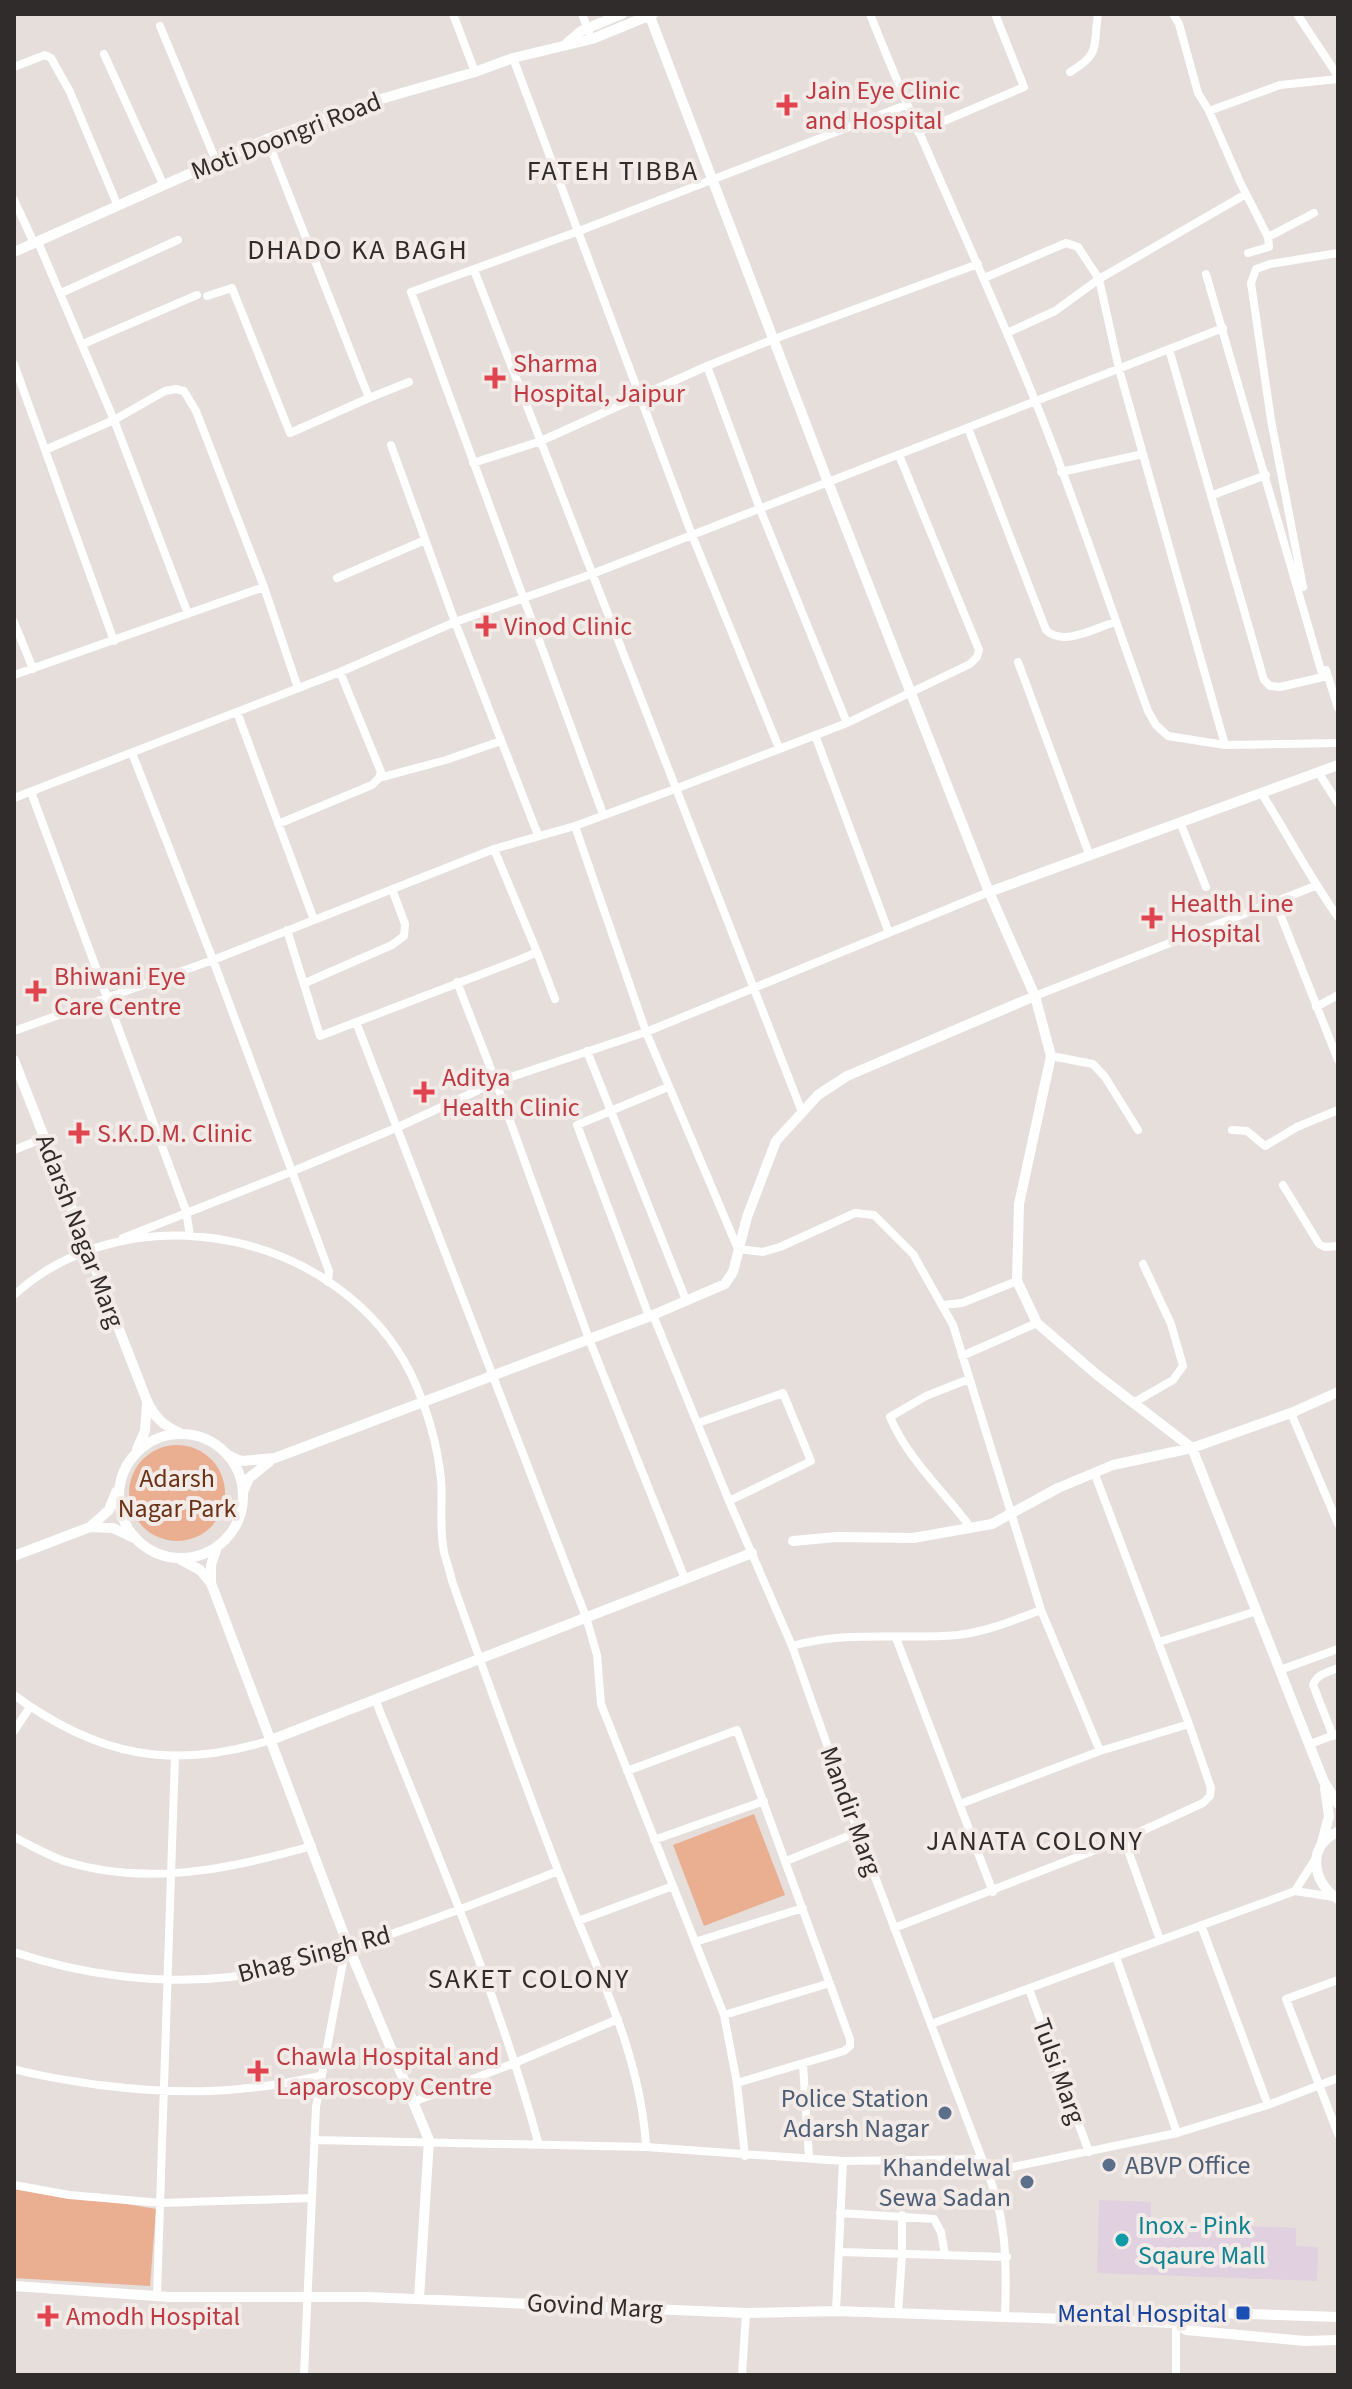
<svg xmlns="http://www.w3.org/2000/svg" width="1352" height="2389" font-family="'Source Sans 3',sans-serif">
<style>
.commercial{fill:#e1d0e0}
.green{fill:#eaae91}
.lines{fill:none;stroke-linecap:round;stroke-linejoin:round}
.minor{stroke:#fff;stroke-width:8}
.tertiary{stroke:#fff;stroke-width:10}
.health-dot{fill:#e0444e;stroke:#f3ebe8;stroke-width:3}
.service-dot{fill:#5c6f8a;stroke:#f3ebe8;stroke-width:3}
.culture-dot{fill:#0f9aa8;stroke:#f3ebe8;stroke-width:3}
.transit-dot{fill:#1a4fb4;stroke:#f3ebe8;stroke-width:3}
.labels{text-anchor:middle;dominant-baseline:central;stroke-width:8;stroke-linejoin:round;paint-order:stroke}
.health-label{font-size:26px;fill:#be3a42;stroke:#f3ebe8;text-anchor:start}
.street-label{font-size:26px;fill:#2f2c2b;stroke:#f3ebe8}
.park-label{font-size:26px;fill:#6a3315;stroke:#f3ebe8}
.service-label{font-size:26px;fill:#4e5e75;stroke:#f3ebe8;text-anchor:end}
.culture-label{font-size:26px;fill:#0d838f;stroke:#f3ebe8;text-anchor:start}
.transit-label{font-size:26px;fill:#164399;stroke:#f3ebe8;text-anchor:end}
.neighbourhood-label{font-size:28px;letter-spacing:2px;fill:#2f2c2b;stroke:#f3ebe8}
</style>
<rect width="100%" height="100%" fill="#e5dedb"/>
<path class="commercial" d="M1099,2200L1151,2202V2223L1296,2228V2246L1318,2247L1317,2281L1097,2273Z"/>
<path class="green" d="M129 1493a48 48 0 1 1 96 0a48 48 0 1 1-96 0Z
M754,1814L785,1895L704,1926L673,1845Z
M14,2185L156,2209L150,2286L14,2278Z"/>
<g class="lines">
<path class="minor" d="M453,14L475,72
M582,14L589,32
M870,14C921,144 982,269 1034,398C1076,501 1110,607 1148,711L1156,725L1168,736L1225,745L1338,743
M1173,14L1179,24L1198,93L1209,111L1240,182L1268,237L1269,247L1248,253
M1297,14L1338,76
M160,26L216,161
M104,54L163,184
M513,58L692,535L779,748
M14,67L45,55L51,58L70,92L117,204
M1070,72C1101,54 1093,47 1098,14
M1209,111L1280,85L1338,79
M918,132L1024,87L995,14
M14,200L34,243
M1268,237L1314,213
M38,242L114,420L188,614
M474,270L802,1112
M984,278L1066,243L1078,247L1099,279L1119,369L1225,745
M61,293L178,240
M207,296L232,288L290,433L369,398L267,139
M1007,333L1055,311L1099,279L1246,194
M83,344L197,295
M1169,349L1264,680L1270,686L1280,687L1323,677L1206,274
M14,364L114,641
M707,366L760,509L847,723
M369,398L409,382
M968,428L1046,630C1063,647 1095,628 1115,622
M391,445L455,622L538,835
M45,450L114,420L165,391L176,389L184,391L196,411L264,587L298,688
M473,463L541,441L707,366L774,339L978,264
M1061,472L1143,454
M1213,495L1266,475
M337,578L425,540
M1303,587L1271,420L1251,283L1256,269L1270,264L1338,253
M14,622L33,669
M1018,662L1089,854
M1326,670L1338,708
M14,675L264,587
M237,712L314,920
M815,735L889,933
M132,753L213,960L329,1271L328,1282
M1318,772L1338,803
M379,778L446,760L501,741
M31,792L186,1211L190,1236
M1262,794C1288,835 1310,878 1338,917
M14,798L340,672L455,622L592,574L1223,328
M603,814L411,292L579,231L906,105
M1180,822L1206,887
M278,824L372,785L379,778L381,772L340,672
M575,826L646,1032L738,1249L763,1252L780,1247L855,1213L874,1215L913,1254L953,1325L1041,1610L1100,1751
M1275,901L1338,1060
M287,930L320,1036L521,959L537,952L494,849
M537,952L555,999
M457,982L496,1082L589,1339L685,1579
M305,983L392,945L404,936L405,924L392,889
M1035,996L1315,886
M1316,1007L1338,995
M356,1022L586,1617L597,1655L601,1704L724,2015L737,2083L745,2156
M14,1031L213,960L494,849L575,826L675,789L847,723L970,664L977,657L979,650L899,455
M587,1051L686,1300
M1051,1056L1093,1064L1105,1077L1138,1130
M1232,1130L1247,1131L1265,1146L1297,1127L1338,1110
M14,1150L44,1138
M1283,1185L1319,1244L1325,1247L1338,1246
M123,1238L293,1171L396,1128L496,1082L646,1032L989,892
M14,1295C132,1188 341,1232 411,1374C427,1408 437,1442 441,1479C443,1503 439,1528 444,1552C446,1561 450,1571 452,1581C488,1683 525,1785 564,1886C597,1971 641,2054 646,2147
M943,1305L962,1303L1017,1281
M653,1315L729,1501L792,1646L858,1832L982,2159C1007,2213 1007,2260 1005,2318
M649,1316L577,1125L668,1087
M962,1356L1037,1323
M969,1379L926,1396L890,1417C908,1460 944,1491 971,1528
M1133,1403L1173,1380L1183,1366L1171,1324L1143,1264
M1291,1413L1338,1524
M698,1423L783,1393L811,1461L729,1501
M896,1638L993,1892
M1159,1642L1257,1611
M792,1646C850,1630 899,1640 958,1635C986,1632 1014,1620 1041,1610
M1280,1670L1338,1649
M14,1695C97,1756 172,1771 271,1740
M375,1699C433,1845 497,1990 538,2142
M14,1731L30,1707
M1333,1736L1313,1685C1317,1674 1328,1672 1338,1668
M1310,1744L1337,1734
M627,1771L737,1730L850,2039V2046L844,2051L737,2083
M960,1804L1100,1751L1189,1724
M14,1837C30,1845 47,1855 64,1861C147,1887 230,1869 312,1846
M1124,1839L1160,1940
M654,1840L764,1801
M786,1861L858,1832
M1295,1891L1316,1858
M578,1921L673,1886
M1201,1925L1268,2105
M894,1928L1124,1839L1203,1803L1210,1796L1211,1788L1189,1724L1094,1472
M695,1942L803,1908
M14,1952C82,1975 158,1985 230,1977C277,1972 325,1956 371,1941C434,1920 496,1896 558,1871
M1116,1957L1177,2133
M1338,1980L1286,1999L1338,2134
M1029,1989L1089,2152
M724,2015L830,1983
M931,2024L1295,1891L1334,1897
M803,2064L809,2158
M14,2069C42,2077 71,2081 99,2085C179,2095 241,2094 320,2076
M413,2102L517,2062L618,2019
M314,2140L646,2147L843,2161L982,2159
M988,2172L1177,2133L1268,2105L1338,2078
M14,2185L69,2195L161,2203L311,2198
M840,2213L934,2219L941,2232L945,2255
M839,2252L1007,2257
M157,2295L175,1756
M836,2311L843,2161
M898,2313L902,2255V2215
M1176,2323V2375
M304,2375L316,2107L343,1962L349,1948
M742,2375L746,2313"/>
<path class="tertiary" d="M649,14L828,482L989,892L1035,996L1051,1056L1019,1204L1017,1281L1037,1323L1096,1374L1192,1448L1324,1782L1338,1804
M566,44L581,31L622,14
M14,252L267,139L381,99L475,72L513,58L592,39L653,14
M989,892L1338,765
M14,1060L147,1401C155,1418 164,1426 180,1433
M119 1496a62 62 0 1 1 124 0a62 62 0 1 1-124 0Z
M137,1449L145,1431L147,1403
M228,1455L241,1461L275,1458L653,1315L725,1284L733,1272L747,1217L776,1141L818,1095L847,1076L1035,996
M244,1490L249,1478L270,1461
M90,1527L113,1528L134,1538
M793,1541L837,1537L913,1538L992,1524L1058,1488L1113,1465L1192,1448L1291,1413L1338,1392
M14,1556L90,1527L109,1510L116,1492
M178,1558L200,1570L211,1583L349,1948L429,2140L419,2298
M211,1583V1565L217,1547
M271,1740L752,1553
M1338,1832C1306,1845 1312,1883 1338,1899
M1322,1843L1329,1816L1325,1788
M14,2286L170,2297H367L746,2313L836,2311L1176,2323L1186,2330L1305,2341L1338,2340
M1176,2323L1187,2312L1338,2317"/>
</g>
<g class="health-dot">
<path d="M783 93h8v8h8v8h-8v8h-8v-8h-8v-8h8z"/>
<path d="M491 366h8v8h8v8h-8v8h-8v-8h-8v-8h8z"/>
<path d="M482 614h8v8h8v8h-8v8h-8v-8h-8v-8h8z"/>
<path d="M1148 906h8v8h8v8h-8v8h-8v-8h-8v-8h8z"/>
<path d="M32 979h8v8h8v8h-8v8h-8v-8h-8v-8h8z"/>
<path d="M420 1080h8v8h8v8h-8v8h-8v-8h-8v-8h8z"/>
<path d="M75 1121h8v8h8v8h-8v8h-8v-8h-8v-8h8z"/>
<path d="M254 2059h8v8h8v8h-8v8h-8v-8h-8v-8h8z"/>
<path d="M44 2304h8v8h8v8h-8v8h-8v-8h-8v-8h8z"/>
</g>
<g class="service-dot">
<circle cx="945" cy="2113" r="8"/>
<circle cx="1109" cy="2165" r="8"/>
<circle cx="1027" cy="2182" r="8"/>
</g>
<circle class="culture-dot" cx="1122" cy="2240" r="8"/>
<rect class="transit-dot" x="1235" y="2305" width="16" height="16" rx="4"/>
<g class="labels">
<g class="health-label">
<text x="805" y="90">Jain Eye Clinic<tspan x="805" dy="30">and Hospital</tspan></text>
<text x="513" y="363">Sharma<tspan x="513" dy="30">Hospital, Jaipur</tspan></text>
<text x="504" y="626">Vinod Clinic</text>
<text x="1170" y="903">Health Line<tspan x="1170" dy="30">Hospital</tspan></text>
<text x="54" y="976">Bhiwani Eye<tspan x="54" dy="30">Care Centre</tspan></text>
<text x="442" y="1077">Aditya<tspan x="442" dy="30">Health Clinic</tspan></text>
<text x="97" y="1133">S.K.D.M. Clinic</text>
<text x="276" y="2056">Chawla Hospital and<tspan x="276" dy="30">Laparoscopy Centre</tspan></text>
<text x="66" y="2316">Amodh Hospital</text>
</g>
<g class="street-label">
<text transform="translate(286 136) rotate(-21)">Moti Doongri Road</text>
<text transform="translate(80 1231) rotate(69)">Adarsh Nagar Marg</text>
<text transform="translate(851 1811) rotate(70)">Mandir Marg</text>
<text transform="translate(314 1954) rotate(-15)">Bhag Singh Rd</text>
<text transform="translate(1059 2071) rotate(70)">Tulsi Marg</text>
<text transform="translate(595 2306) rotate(3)">Govind Marg</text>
</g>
<g class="park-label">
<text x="177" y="1478">Adarsh<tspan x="177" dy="30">Nagar Park</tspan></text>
</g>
<g class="service-label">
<text x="929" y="2098">Police Station<tspan x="929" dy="30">Adarsh Nagar</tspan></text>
<text x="1125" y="2165" text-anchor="start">ABVP Office</text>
<text x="1011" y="2167">Khandelwal<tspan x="1011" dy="30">Sewa Sadan</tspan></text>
</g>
<g class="culture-label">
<text x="1138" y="2225">Inox - Pink<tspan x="1138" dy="30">Sqaure Mall</tspan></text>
</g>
<g class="transit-label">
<text x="1227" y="2313">Mental Hospital</text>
</g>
<g class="neighbourhood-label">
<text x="613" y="171">FATEH TIBBA</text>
<text x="358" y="250">DHADO KA BAGH</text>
<text x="1035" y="1841">JANATA COLONY</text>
<text x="529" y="1979">SAKET COLONY</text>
</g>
</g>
<rect width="1352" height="2389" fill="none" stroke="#2f2c2b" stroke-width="32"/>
</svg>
